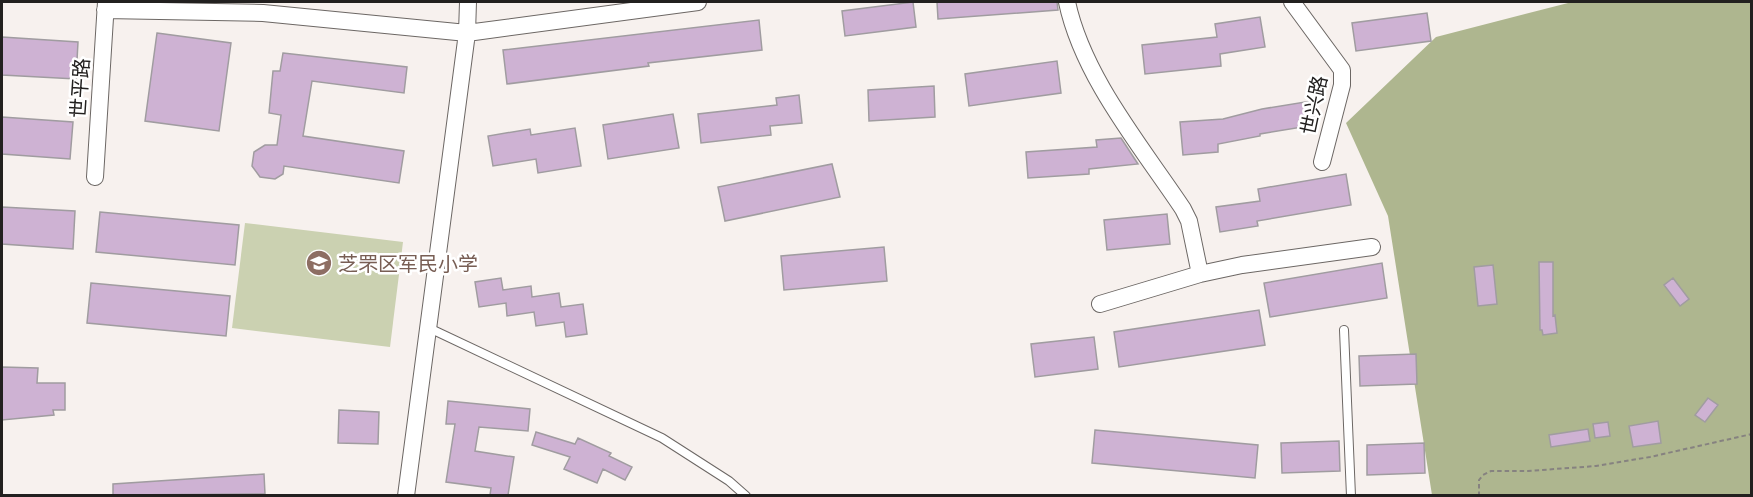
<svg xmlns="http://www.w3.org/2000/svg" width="1753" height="497" font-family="Lato,'Noto Sans SC',sans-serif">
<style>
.green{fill:#cbd1b1}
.forest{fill:#aeb68f}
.building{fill:#ceb2d3;stroke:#a09ca0;stroke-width:1.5}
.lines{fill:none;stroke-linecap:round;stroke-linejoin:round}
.service-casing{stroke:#6c6764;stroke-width:10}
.minor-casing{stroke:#6c6764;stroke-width:18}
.path{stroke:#868280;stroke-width:2;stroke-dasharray:4.5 3;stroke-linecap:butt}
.service{stroke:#fff;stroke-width:8}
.minor{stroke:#fff;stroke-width:16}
.labels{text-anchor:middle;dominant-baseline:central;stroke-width:5;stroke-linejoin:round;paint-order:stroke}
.street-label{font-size:20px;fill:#22201f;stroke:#fff}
.education-label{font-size:20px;fill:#785e54;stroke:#fff;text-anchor:start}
</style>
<rect width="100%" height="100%" fill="#f7f1ee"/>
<path class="green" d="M245,223L403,242L390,347L232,328Z"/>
<path class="forest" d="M1572,2H1751V495H1432L1388,216L1346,123L1436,37Z"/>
<path class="building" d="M913,2L916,27L845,36L842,11Z
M937,2H1057L1058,10L938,19Z
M1427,13L1431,41L1356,51L1352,23Z
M1260,17L1265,47L1220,54L1221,66L1145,74L1142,45L1217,37L1215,24Z
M759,20L762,50L648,63L649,66L507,84L503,50Z
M157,33L231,43L219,131L145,121Z
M2,37L78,42L76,79L2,75Z
M283,53L407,67L404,93L312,81L303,136L404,151L399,183L284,166L283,174L275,179L260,177L252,166L254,152L265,145H277L281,115L269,113L273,71H280Z
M1057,61L1061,93L969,106L965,74Z
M934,86L935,117L869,121L868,90Z
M799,95L802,123L770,126L771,135L701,143L698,114L777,105L776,98Z
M1311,101L1315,125L1260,134V136L1218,144V152L1183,155L1180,122L1223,119L1262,109Z
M673,114L679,148L608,159L603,125Z
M2,117L73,122L70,159L2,154Z
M575,128L581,166L538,173L536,159L493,166L488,136L530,129L531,135Z
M1121,138L1138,164L1089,169V174L1028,178L1026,152L1097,147L1096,140Z
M832,164L840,197L725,221L718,187Z
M1346,174L1351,205L1257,221L1258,226L1220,232L1216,207L1260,201L1258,189Z
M2,207L75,211L73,249L2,244Z
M100,212L239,225L235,265L96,252Z
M1167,214L1170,244L1107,250L1104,220Z
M884,247L887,281L784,290L781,256Z
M1539,262H1553V316L1555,315L1557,333L1543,335L1542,330H1540Z
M1382,263L1387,298L1270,317L1264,283Z
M1493,265L1497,304L1478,306L1474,267Z
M501,278L503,290L531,286L532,297L559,293L561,307L583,304L587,334L566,337L564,322L536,326L534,312L507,316L506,303L479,307L475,282Z
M1673,278L1689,299L1680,306L1664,285Z
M91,283L230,296L226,336L87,323Z
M1259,310L1265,345L1119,367L1114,332Z
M1094,337L1098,369L1035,377L1031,344Z
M1416,354L1417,384L1360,386L1359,356Z
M2,367L38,368L37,383H65V410H53L54,415L2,420Z
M1708,398L1718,405L1705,422L1695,415Z
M448,401L530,409L528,431L479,427L475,451L514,457L508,495H490L491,488L446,482L455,424H446Z
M339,410L379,412L378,444L338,443Z
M1658,421L1661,443L1633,447L1629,426Z
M1608,422L1610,436L1595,438L1593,424Z
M1588,429L1590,441L1551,447L1549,435Z
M1095,430L1258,445L1255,478L1092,463Z
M536,432L575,444L578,438L611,453L609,456L632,467L625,480L603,469L597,483L564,469L570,457L532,445Z
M1339,441L1340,471L1282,473L1281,443Z
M1424,443L1425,473L1367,475V445Z
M264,474L265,494L113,495V484Z"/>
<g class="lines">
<g class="service-casing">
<path id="service" d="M429,328L662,438L729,481L746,496
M1344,330L1351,496"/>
</g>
<g class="minor-casing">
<path id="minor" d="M1067,2C1083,77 1141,146 1183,209L1189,221L1200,274
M1292,2L1342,70V85L1322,162
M105,10L263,13L467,33L698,2
M95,177L106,2
M1100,304L1200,274L1242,265L1372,247
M406,496L467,33L468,2"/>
</g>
<path class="path" d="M1479,496V480L1483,475L1491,471H1528L1596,466L1650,457L1752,434"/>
<use href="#service" class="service"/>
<use href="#minor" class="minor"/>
</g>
<defs>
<g id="school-disc" transform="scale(1.35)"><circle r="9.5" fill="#8d6e63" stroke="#fff"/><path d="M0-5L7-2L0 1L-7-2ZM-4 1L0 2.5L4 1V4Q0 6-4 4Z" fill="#fff"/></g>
</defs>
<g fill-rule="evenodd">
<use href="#school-disc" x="319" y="263"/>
</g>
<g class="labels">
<g class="street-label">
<text transform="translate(79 88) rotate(-86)">世平路</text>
<text transform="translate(1313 105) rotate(-78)">世兴路</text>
</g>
<g class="education-label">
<text x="338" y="263">芝罘区军民小学</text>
</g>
</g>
<rect width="1753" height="497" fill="none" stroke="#22201f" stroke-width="6"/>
</svg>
